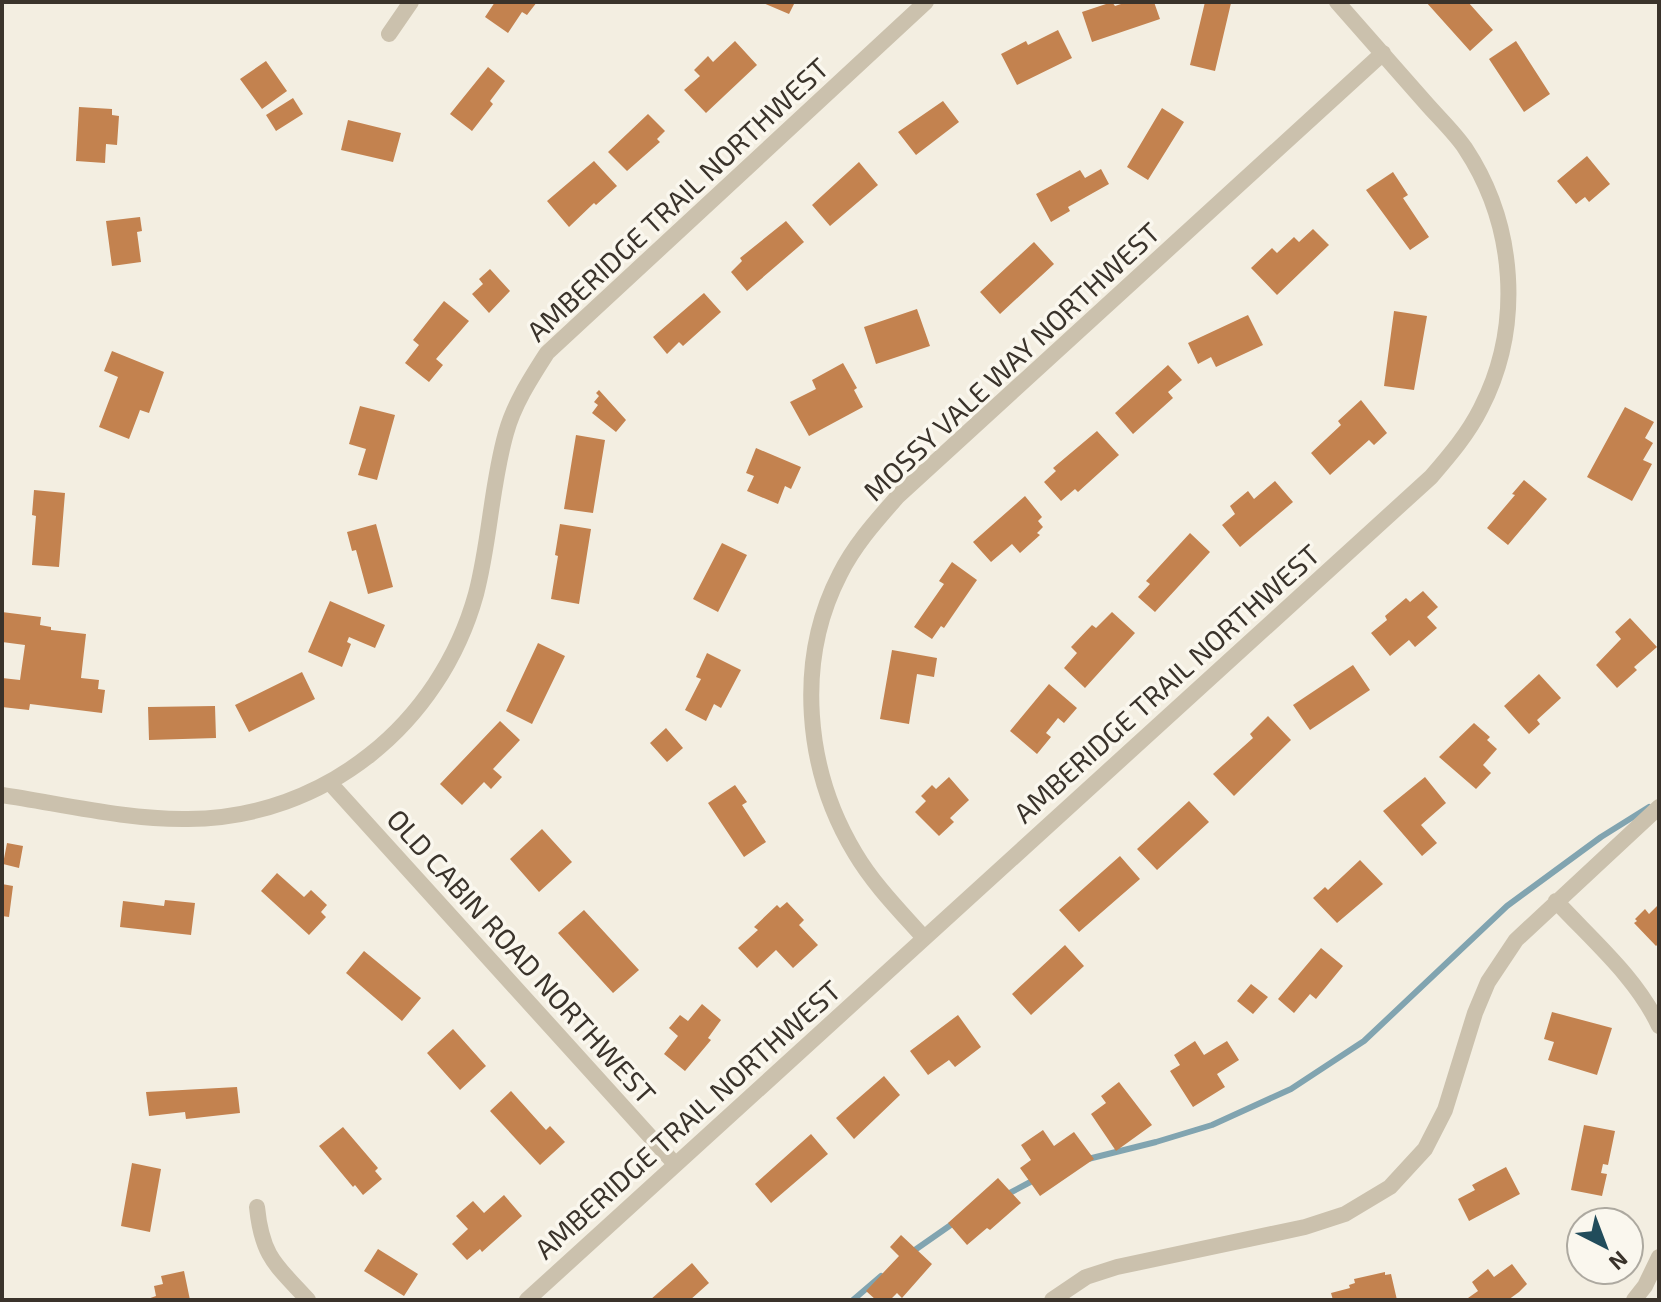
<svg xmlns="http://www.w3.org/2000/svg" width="1661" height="1302" font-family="'Exo 2',sans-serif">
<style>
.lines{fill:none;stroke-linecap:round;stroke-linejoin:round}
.stream{stroke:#81a4b0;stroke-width:6}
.building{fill:#c3824f}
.street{stroke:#cbc1ad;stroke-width:16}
.labels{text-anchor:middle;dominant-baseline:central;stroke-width:7;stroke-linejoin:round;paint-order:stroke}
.street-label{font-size:28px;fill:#3a332b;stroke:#faf7ee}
</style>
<rect width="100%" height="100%" fill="#f3eee1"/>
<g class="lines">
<path class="stream" d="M1088,1159L1156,1142L1212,1125L1291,1089L1364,1041L1507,906L1601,837L1649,807
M1004,1196L1036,1179
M912,1252L955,1222
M853,1300L881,1276"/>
</g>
<path class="building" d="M495,2H537L527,15L522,12L508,33L485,17Z
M761,2H795L789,14Z
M1112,2L1115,6L1127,2H1154L1160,19L1092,42L1082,12Z
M1205,2L1231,3L1215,71L1190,65Z
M1426,2H1468L1493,30L1470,51Z
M1058,30L1072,58L1017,85L1001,54L1026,41L1028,45Z
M735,41L757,65L706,113L684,90L700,76L694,70L708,56L713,62Z
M1516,41L1550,94L1524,112L1489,59Z
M266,61L287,91L262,109L240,79Z
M488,67L505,81L490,101L493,104L472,131L450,114Z
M293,98L303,114L276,131L266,115Z
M943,101L959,122L916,155L898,132Z
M79,107L112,109V115L119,116L117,145L106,144L105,163L76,161Z
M1162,108L1184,122L1148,180L1127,167Z
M648,114L665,131L657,139L660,142L627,171L608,152Z
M348,120L401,133L393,162L341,150Z
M1587,156L1610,184L1589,202L1585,197L1576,204L1557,181Z
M594,161L617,186L596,205L594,203L569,227L547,201Z
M859,162L878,185L830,226L812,205Z
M1101,169L1109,184L1068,207L1070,211L1051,222L1036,194L1080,170L1085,178Z
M1393,172L1408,195L1403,198L1429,237L1410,250L1366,190Z
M140,217L142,231L137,232L141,262L112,266L106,221Z
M786,221L804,242L747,291L731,272L742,261L740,258Z
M1313,229L1329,245L1277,295L1251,268L1272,248L1277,253L1294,237L1299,242Z
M1034,242L1054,264L1000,314L980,292Z
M490,269L510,291L489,313L472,294L483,284L479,279Z
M704,293L721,312L683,346L679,342L667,354L653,337Z
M444,301L469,321L436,359L443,365L429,382L405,363L419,345L413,340Z
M917,309L930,346L876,364L864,327Z
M1394,311L1427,316L1414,390L1384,386Z
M1248,315L1263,345L1216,367L1211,357L1198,364L1188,343Z
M112,351L164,372L149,413L140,410L129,439L99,427L118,377L104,371Z
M843,363L857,388L854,390L863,407L809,436L790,402L816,389L812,380Z
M1168,365L1182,380L1168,392L1173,398L1133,434L1115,413Z
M599,390L626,420L616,432L592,413L598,405L594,402L599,396L596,393Z
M1361,400L1387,433L1374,445L1369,440L1330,475L1311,453L1341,425L1338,421Z
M360,406L395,415L377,480L358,475L366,449L349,444Z
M1625,407L1654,422L1645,438L1653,443L1643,460L1652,464L1632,501L1587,477Z
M1097,431L1119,455L1078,492L1075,489L1061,501L1044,482L1056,471L1053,468Z
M576,435L605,440L593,513L564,509Z
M756,448L801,467L791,489L785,486L778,504L747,491L754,476L746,473Z
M1524,480L1547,499L1508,545L1487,528L1515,495L1512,494Z
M1275,481L1293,502L1240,547L1222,525L1235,514L1230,506L1248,491L1254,499Z
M34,490L65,493L59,567L32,565L36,516L32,515Z
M1025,496L1042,517L1038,521L1043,527L1037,533L1040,535L1020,553L1012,544L991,562L973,542Z
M376,524L393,587L368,594L356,550L352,551L347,532Z
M560,524L591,529L579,604L551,599L558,556L555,555Z
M1190,533L1210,552L1155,612L1138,597L1150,584L1146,581Z
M722,543L747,555L718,612L693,599Z
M952,562L977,580L944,628L941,626L932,639L914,627L944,584L939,581Z
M1423,591L1438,607L1427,617L1437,628L1415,647L1409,640L1390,656L1371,633L1387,620L1385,616L1406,598L1410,602Z
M330,601L385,625L375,648L349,637L347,642L351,644L342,667L308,652Z
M2,612L41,617L40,625L51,627V630L86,634L81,678L99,680L98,689L105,690L102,713L30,704L29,710L2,707V678L20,680L25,645L2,642Z
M1112,612L1135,633L1085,688L1064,668L1077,653L1071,647L1092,625L1096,628Z
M1630,618L1657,647L1634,667L1637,670L1617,688L1596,665L1621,639L1615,632Z
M538,643L565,656L532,724L506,711Z
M892,650L937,658L934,677L917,674L909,724L880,719Z
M707,653L741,670L721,708L714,704L706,721L685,710L701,679L696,677Z
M1353,665L1370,690L1310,730L1293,705Z
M302,672L315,699L249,732L235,705Z
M1539,674L1561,698L1537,720L1540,724L1529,734L1504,706Z
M1049,684L1077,708L1064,723L1058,718L1046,733L1051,737L1037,754L1010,731Z
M215,706L216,738L149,740L148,707Z
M1268,716L1291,740L1234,796L1213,774L1253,738L1250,734Z
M500,721L520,740L493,769L502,777L491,789L484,782L462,805L440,784Z
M1474,723L1490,737L1487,740L1497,749L1483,765L1491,773L1476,789L1439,757Z
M666,728L683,748L667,762L650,743Z
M949,777L969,800L950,818L954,822L939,836L915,812L926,801L921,796L932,785L936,789Z
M1425,777L1446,803L1421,825L1437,843L1422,856L1383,811Z
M735,785L747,802L742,805L766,842L744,857L708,803Z
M1189,801L1209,822L1157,870L1137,849Z
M542,829L572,862L539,892L510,859Z
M7,843L23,846L19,868L3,864Z
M1120,856L1140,879L1079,932L1059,910Z
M1360,860L1383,884L1337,923L1313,898L1325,887L1328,890Z
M277,873L304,897L311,890L327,905L321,912L326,917L309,935L261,891Z
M2,884L13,886L9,917L2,916Z
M165,900L195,903L191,935L120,927L123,901L164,906Z
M787,902L804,920L799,925L818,945L793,968L776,950L757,968L738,948L758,930L754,927L777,905L780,908Z
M1659,904V943L1656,946L1634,923L1637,921L1635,919L1645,909L1649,914Z
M584,910L639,970L613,993L558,933Z
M1065,945L1084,966L1031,1015L1012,994Z
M1321,948L1343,966L1316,999L1310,994L1294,1013L1278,999Z
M364,951L421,998L402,1021L346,973Z
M1251,984L1268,997L1253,1014L1237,1001Z
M702,1004L721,1020L708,1038L711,1040L685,1071L664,1054L678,1036L669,1028L680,1015L688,1021Z
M1552,1012L1612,1028L1597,1075L1548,1060L1554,1042L1544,1039Z
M958,1015L981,1047L955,1067L949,1060L928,1075L910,1051Z
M453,1029L486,1066L460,1090L427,1053Z
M1195,1041L1204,1055L1227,1041L1239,1060L1217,1074L1225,1087L1193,1107L1170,1071L1180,1065L1174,1055Z
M884,1076L900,1095L854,1139L836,1118Z
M1119,1082L1152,1125L1116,1151L1091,1114L1106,1103L1101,1096Z
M237,1087L240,1113L186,1119L185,1112L149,1116L146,1092Z
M511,1091L546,1130L550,1126L565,1142L540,1165L490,1111Z
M1584,1125L1615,1131L1608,1165L1603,1164L1601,1173L1607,1174L1602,1196L1571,1190Z
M343,1127L378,1168L375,1171L382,1179L363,1195L355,1185L353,1187L319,1146Z
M1043,1130L1054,1146L1074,1132L1094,1159L1040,1196L1020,1168L1031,1160L1021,1145Z
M811,1134L828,1154L771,1203L755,1184Z
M132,1163L161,1169L150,1232L121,1226Z
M1506,1167L1520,1194L1469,1221L1458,1199L1475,1190L1472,1185Z
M998,1178L1021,1203L990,1230L987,1228L967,1245L948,1223Z
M504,1195L522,1216L482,1252L480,1249L467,1260L452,1244L468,1229L456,1216L473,1201L484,1213Z
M901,1235L932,1264L902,1298L897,1293L890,1300H876L866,1291L899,1256L890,1247Z
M378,1249L418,1274L404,1296L364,1271Z
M692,1263L709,1283L690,1300H650Z
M1512,1264L1527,1284L1519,1292L1508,1300H1470L1468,1298L1478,1291L1472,1282L1488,1269L1494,1277Z
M184,1271L190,1300H145L156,1296L154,1286L163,1284L161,1276Z
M1385,1272V1275L1391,1274L1397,1300H1333L1331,1293L1350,1288L1349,1285L1355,1283L1354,1279Z"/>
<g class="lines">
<path class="street" d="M389,34L411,2
M330,783L675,1164
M2,795C62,804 128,820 188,819C325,818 440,724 476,594C490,541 491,486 506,433C514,404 531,378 547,353L926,2
M1556,901C1592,940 1637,978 1659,1026
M924,938C900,911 874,885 855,853C805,770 795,661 840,574C855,544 877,520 898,496L1383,53
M257,1207C262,1257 276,1265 308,1300
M527,1300L1431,477C1450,455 1468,434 1481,408C1523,326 1516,225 1465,148C1454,132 1438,117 1425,102C1396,69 1366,35 1337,2
M1052,1300L1086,1277L1117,1267L1305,1227L1345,1214L1390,1187L1425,1149L1445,1110L1475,1013L1488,982L1516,940L1659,807
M1634,1300L1645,1286L1659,1257"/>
</g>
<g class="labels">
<g class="street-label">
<text transform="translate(677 199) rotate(-43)">AMBERIDGE TRAIL NORTHWEST</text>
<text transform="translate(1011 361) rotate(-43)">MOSSY VALE WAY NORTHWEST</text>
<text transform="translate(1166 683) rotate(-42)">AMBERIDGE TRAIL NORTHWEST</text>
<text transform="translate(522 956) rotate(48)">OLD CABIN ROAD NORTHWEST</text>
<text transform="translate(687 1119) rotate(-42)">AMBERIDGE TRAIL NORTHWEST</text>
</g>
</g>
<rect width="1661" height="1302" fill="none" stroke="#3a332b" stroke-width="8"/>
<g transform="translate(1605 1246) rotate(138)"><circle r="38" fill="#faf7ee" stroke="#ada9a0" stroke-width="2"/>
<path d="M0-6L14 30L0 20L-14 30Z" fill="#214c5b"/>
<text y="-12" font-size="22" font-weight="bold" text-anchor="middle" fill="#3a332b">N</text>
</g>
</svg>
